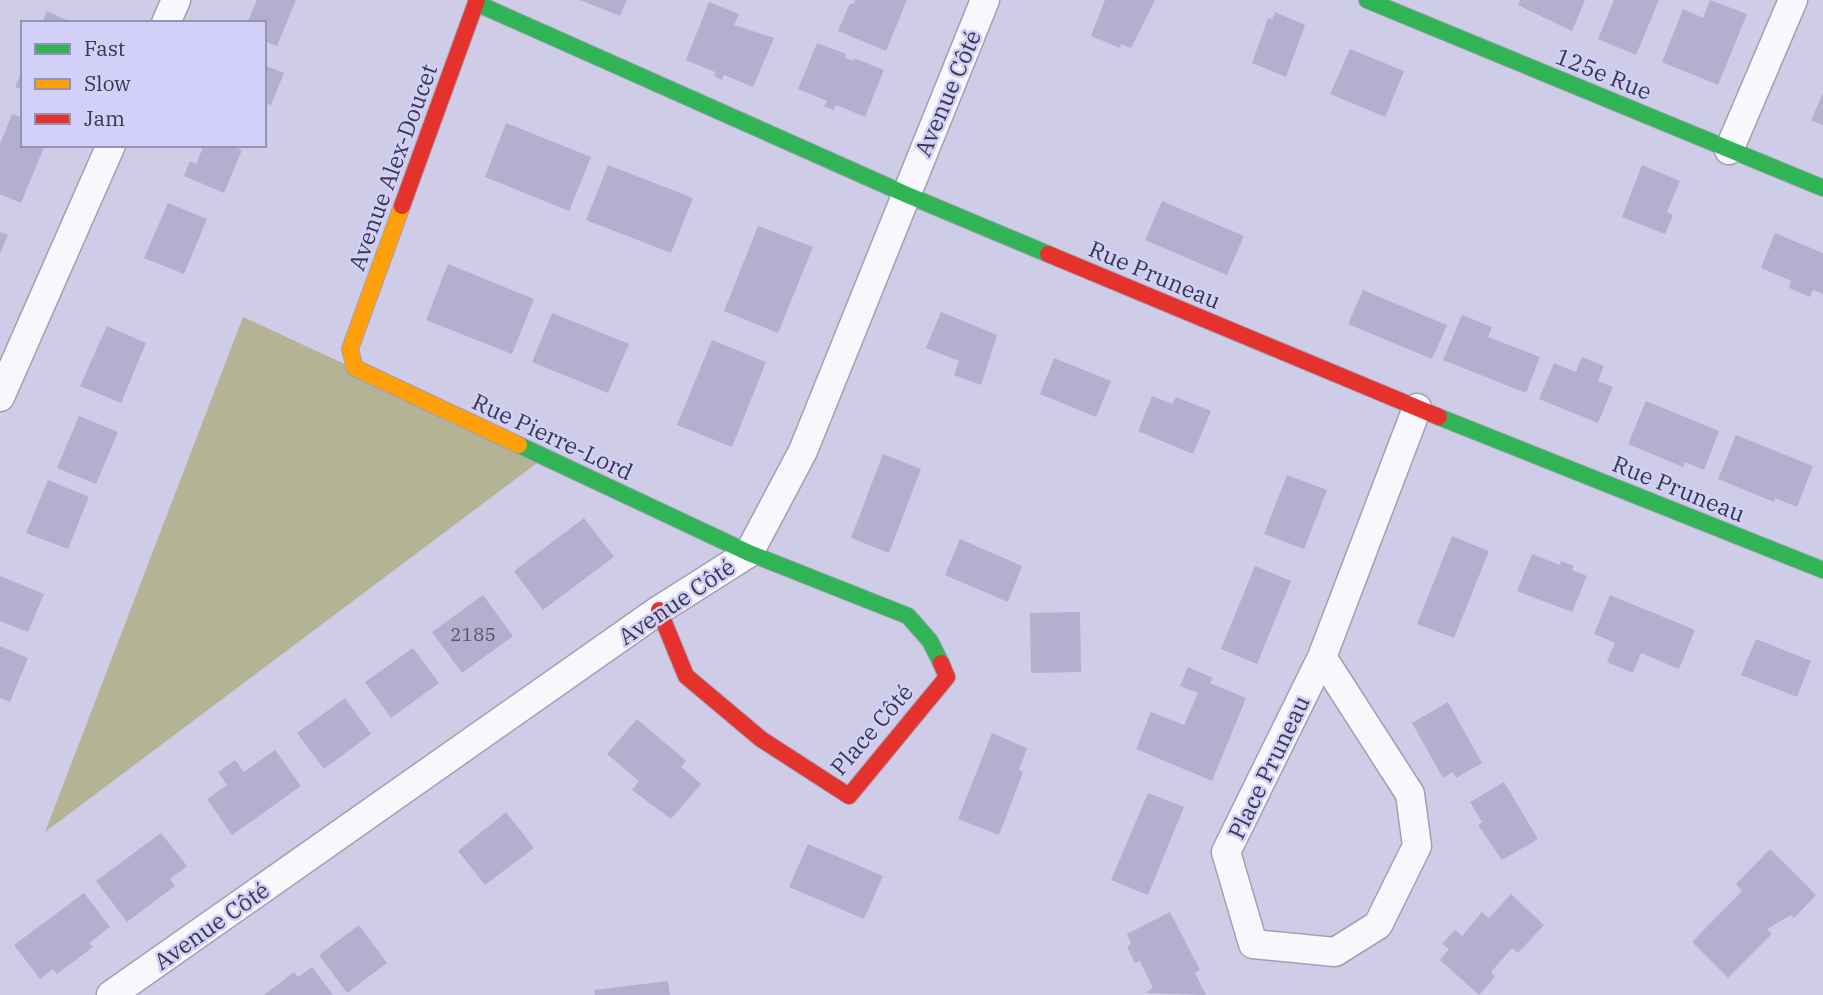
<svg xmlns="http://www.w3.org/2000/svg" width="1823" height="995" font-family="'IBM Plex Serif',serif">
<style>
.green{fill:#b4b396}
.building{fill:#b4afce}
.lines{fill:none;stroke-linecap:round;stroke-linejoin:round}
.street-casing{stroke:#a19fb4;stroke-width:31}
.fast-casing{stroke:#a19fb4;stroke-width:18}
.slow-casing{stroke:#a19fb4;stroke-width:18}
.jam-casing{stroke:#a19fb4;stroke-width:18}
.street{stroke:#f8f7fc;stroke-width:28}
.fast{stroke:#30b455;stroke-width:16}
.slow{stroke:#ff9f0a;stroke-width:16}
.jam{stroke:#e5322d;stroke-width:16}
.labels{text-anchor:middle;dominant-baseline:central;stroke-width:5;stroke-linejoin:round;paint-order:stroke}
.number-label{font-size:19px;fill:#58566c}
.street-label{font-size:23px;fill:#39384c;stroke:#d2cff8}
</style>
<rect width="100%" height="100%" fill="#cfcce8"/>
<path class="green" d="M243,317L545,457L45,832Z"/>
<path class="building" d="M257,0H296L277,46L264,41V23H247Z
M580,0H627L620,16Z
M855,0H907L886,51L838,31L850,3L854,4Z
M1105,0H1155L1131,48L1121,44L1120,48L1091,36Z
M1520,0H1585L1572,31L1518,5Z
M1614,0H1659L1636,55L1598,39Z
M1710,0L1747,14L1718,85L1662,62L1683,9L1703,18Z
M709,2L739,14L734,25L774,38L753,87L724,75L722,80L714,76L715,72L686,60Z
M47,11L74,23H42Z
M1275,12L1305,25L1286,77L1252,63L1268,18L1272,20Z
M817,43L846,54L845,58L854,61V58L884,70L865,117L836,105L834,110L824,106L827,101L798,89Z
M1350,49L1404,71L1385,117L1330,94Z
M264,65L284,73L271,105L264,103Z
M23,69V90L15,87Z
M1823,93V125L1811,120Z
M12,114L23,118V145H45L21,203L0,194V144Z
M506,123L591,157L569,211L485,177Z
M204,145H230L242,150L224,193L184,176L190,161L196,164Z
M608,165L693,198L671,253L586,220Z
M1642,165L1680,181L1667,212L1673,215L1665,234L1622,217Z
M1162,201L1244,236L1227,275L1145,240Z
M168,203L207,219L184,274L144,258Z
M758,226L813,247L778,333L724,311Z
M0,232L8,235L0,254Z
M1775,233L1823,253V294L1813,290L1810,297L1789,288L1791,281L1761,268Z
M448,264L534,299L512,354L426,320Z
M1363,290L1447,325L1432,359L1348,324Z
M941,312L997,335L981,385L954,375L959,361L926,348Z
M552,313L629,344L608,393L532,362Z
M1462,315L1492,327L1488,337L1540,357L1526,393L1443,360Z
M107,326L146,343L121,403L80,386Z
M712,340L766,362L732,447L677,425Z
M1582,357L1604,366L1598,381L1613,387L1598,423L1539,399L1554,363L1576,372Z
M1054,358L1111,381L1096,417L1040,394Z
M1152,396L1172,404L1176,397L1211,411L1193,454L1138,431Z
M1646,401L1719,431L1704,470L1685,462L1683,467L1628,444Z
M79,416L118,432L96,484L57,468Z
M1736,435L1813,466L1797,507L1775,498L1774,502L1718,479Z
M883,454L921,469L889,553L851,538Z
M1287,475L1327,490L1304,549L1264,534Z
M48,480L89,497L68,549L26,533Z
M584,518L614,557L543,610L514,571Z
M1452,536L1489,551L1454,638L1417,624Z
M960,539L1022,566L1008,602L945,575Z
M1532,554L1560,565L1561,561L1574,566L1572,570L1587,576L1572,612L1517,591Z
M1255,566L1291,581L1257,664L1221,649Z
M0,576L44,594L28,632L0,621Z
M483,595L513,636L462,673L432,632Z
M1610,595L1695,630L1679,669L1641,653L1633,673L1607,662L1615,643L1594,634Z
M1080,612L1081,672L1031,673L1030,613Z
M1756,639L1811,661L1797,697L1741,675Z
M0,646L28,658L10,702L0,698Z
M413,648L439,683L391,718L365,682Z
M1188,667L1213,678L1210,683L1246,698L1212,781L1136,749L1151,712L1184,725L1198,693L1180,686Z
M345,698L371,734L324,769L297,733Z
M1448,702L1482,763L1456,778L1453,772L1443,778L1412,723Z
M637,719L686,761L681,767L701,784L671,819L632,790L639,781L607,754Z
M992,733L1027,748L1019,770L1023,772L999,835L958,819Z
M275,750L301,786L232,835L207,799L227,785L218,772L235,760L244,772Z
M1504,782L1538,839L1502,860L1478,825L1482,822L1470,802Z
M1148,793L1184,807L1148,895L1111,880Z
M506,812L534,848L485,885L458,851Z
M161,833L187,866L170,879L175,886L127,922L96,881Z
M808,844L883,876L864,919L789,887Z
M1770,849L1816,895L1794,918L1791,915L1767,929L1772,934L1728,978L1692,942L1742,891L1736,884Z
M84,893L110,927L89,943L93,947L57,974L53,969L40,979L14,945Z
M1511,894L1544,925L1518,953L1512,948L1491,972L1495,977L1479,995L1440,960L1449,949L1442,944L1455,930L1462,936L1482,912L1489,918Z
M1170,912L1200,970L1195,973L1206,995L1145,993L1153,988L1140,961L1135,963L1127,947L1131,944L1127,934Z
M359,925L387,963L347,993L319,955Z
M312,967L333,995H264L294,972L298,977Z
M668,981L670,995H595L594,990Z"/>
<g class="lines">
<g class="street-casing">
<path id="street" d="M166,23L176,0
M1729,150L1793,0
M0,397L111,145
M1322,657L1410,794L1417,846L1378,925L1335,952L1253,944L1226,852L1322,657L1417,408
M111,995L659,610L749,553L803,451L985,0"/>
</g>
<g class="fast-casing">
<path id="fast" d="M1367,0L1823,188
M476,3L905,194L1048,254
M1439,417L1823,570
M519,445L749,553L908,616L930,641L941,663"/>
</g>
<g class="slow-casing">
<path id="slow" d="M402,206L350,349L355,368L519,445"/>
</g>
<g class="jam-casing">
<path id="jam" d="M402,206L477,0
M1048,254L1439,417
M659,610L686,676L761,739L849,796L947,677L941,663"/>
</g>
<use href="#street" class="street"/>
<use href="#fast" class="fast"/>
<use href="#slow" class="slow"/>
<use href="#jam" class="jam"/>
</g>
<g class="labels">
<g class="number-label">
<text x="473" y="634">2185</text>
</g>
<g class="street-label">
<text transform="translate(1604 73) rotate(22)">125e Rue</text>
<text transform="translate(947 93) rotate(-67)">Avenue Côté</text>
<text transform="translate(392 167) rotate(-70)">Avenue Alex-Doucet</text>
<text transform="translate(1155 274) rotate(23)">Rue Pruneau</text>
<text transform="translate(553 436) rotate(25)">Rue Pierre-Lord</text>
<text transform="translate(1679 488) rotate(22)">Rue Pruneau</text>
<text transform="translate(676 601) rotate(-34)">Avenue Côté</text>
<text transform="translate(871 729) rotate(-49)">Place Côté</text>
<text transform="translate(1268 767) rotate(-64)">Place Pruneau</text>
<text transform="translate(211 925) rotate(-35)">Avenue Côté</text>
</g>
</g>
<rect x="21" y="21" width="245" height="126" fill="#d2cff8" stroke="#9593b3" stroke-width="2"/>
<rect x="35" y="44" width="35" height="10" fill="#30b455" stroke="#9593b3" stroke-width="2"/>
<text x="84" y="56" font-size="21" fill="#39384c">Fast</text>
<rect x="35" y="79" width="35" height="10" fill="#ff9f0a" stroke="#9593b3" stroke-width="2"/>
<text x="84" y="91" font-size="21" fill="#39384c">Slow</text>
<rect x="35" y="114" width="35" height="10" fill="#e5322d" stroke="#9593b3" stroke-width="2"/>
<text x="84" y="126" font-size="21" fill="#39384c">Jam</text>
</svg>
